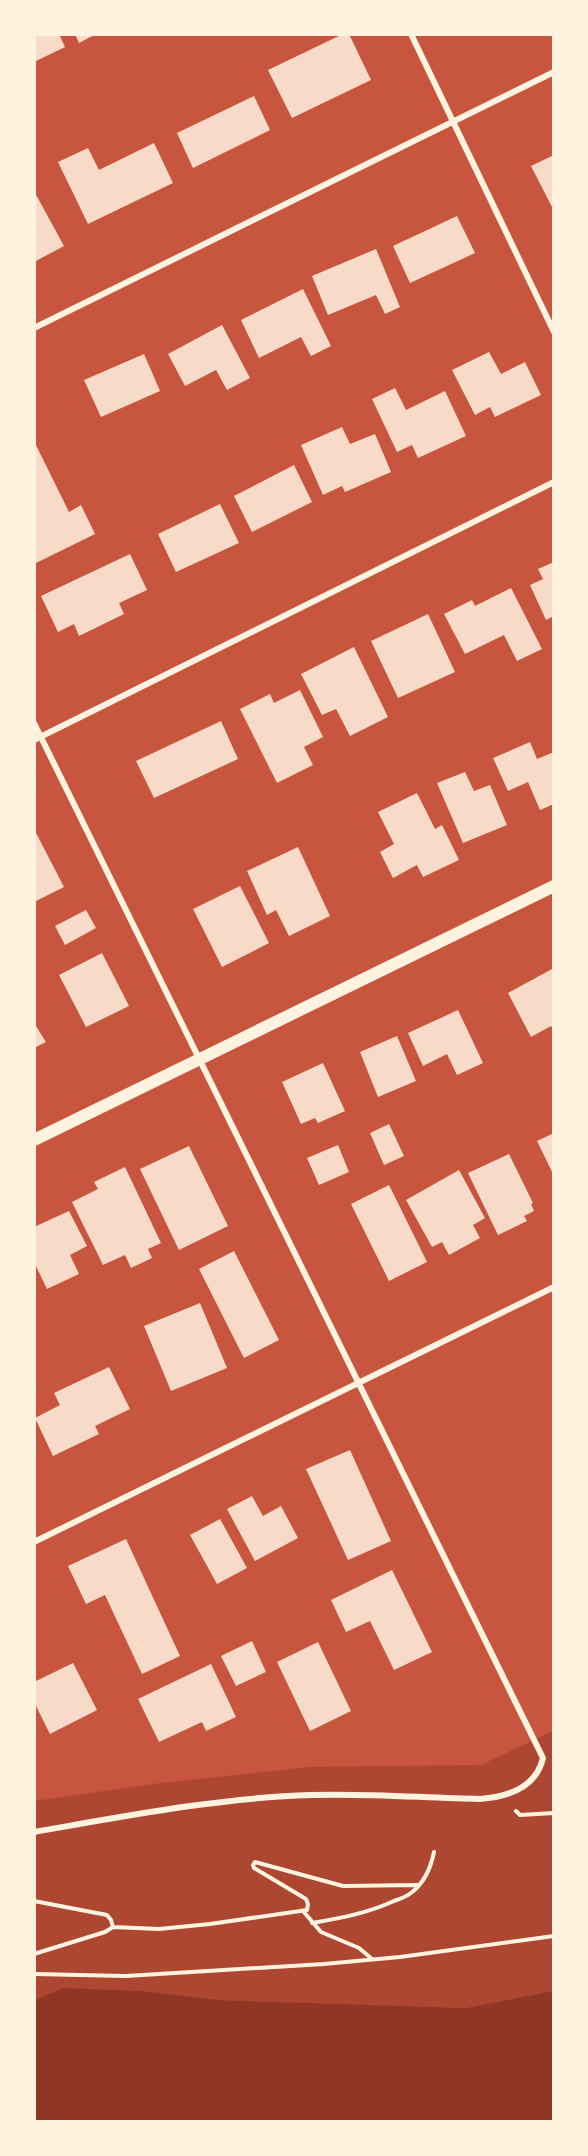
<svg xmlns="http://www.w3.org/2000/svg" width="588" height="2156" font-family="'Playfair Display',serif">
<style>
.green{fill:#ae4732}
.water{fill:#8f3625}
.building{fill:#f7dbc8}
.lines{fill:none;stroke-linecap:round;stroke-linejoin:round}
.path{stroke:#fff3e0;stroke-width:4}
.minor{stroke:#fff3e0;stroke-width:6}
.secondary{stroke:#fff3e0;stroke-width:12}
</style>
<rect width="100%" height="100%" fill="#c8553d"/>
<path class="green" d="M553,1731V1991L466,2008L219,2000L143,1991L63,1988L35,2000L34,1801L153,1784L309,1767L481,1765Z"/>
<path class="water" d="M63,1988L143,1991L219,2000L466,2008L553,1991V2121H35V2000Z"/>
<path class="building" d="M34,34H59L65,47L34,62Z
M75,34H96L79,43Z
M343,34H349L371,80L292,118L268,70Z
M254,96L270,130L193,168L177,133Z
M154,143L173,183L88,224L58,162L88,148L99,170Z
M554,155V211L531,166Z
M34,191L64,246L34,262Z
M457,216L475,253L410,283L393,246Z
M376,249L400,307L385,314L376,295L328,315L312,276Z
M303,289L331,346L311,356L301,337L259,358L241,320Z
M222,325L250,378L227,390L216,370L185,386L168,354Z
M489,352L501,374L525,362L541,395L495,417L490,407L475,415L452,370Z
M144,354L160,391L101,417L84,380Z
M395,388L406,410L445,391L466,436L418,458L412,445L397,452L372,399Z
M342,427L350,444L375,434L391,472L345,492L342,486L323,495L301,445Z
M34,441L69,512L81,505L95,534L34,564Z
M294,465L312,502L252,532L234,496Z
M220,504L239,543L176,572L158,534Z
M130,554L147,590L119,603L124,614L79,636L74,624L58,632L41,596Z
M554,562V616L546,620L530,585L543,579L538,569Z
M511,588L542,649L517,661L504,635L465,654L444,614L472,600L475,606Z
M428,614L455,672L398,698L371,641Z
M354,647L388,717L350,736L336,709L322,715L301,674Z
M300,690L323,737L304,747L313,765L277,783L240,709L270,694L274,703Z
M221,721L238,759L154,798L136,761Z
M530,742L537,759L554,752V804L540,810L528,782L508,791L493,758Z
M465,772L474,791L490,785L507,825L463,843L437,783Z
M417,793L435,829L442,825L459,860L423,877L417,865L393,878L380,852L394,844L378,812Z
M34,829L64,887L34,902Z
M298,847L330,916L289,936L276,910L267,915L247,871Z
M240,886L269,943L222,967L193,909Z
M86,910L96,928L65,945L55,926Z
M102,953L129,1006L86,1027L59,975Z
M552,969L554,973V1031L551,1026L531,1037L508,993Z
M458,1010L483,1063L457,1075L447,1054L423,1066L408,1033Z
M34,1023L46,1042L34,1048Z
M397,1036L416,1081L378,1097L360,1052Z
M323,1063L345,1111L318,1123L315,1118L301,1124L282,1082Z
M389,1124L404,1156L384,1165L370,1133Z
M554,1133V1176L537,1141Z
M338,1145L349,1172L319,1185L307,1158Z
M189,1146L228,1226L179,1250L140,1169Z
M509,1154L533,1203L531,1204L534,1211L524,1216L527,1221L498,1235L468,1173Z
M125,1167L161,1243L148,1249L152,1258L131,1268L125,1255L103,1265L72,1202L98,1189L94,1182Z
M459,1170L485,1218L473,1225L480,1238L449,1255L442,1242L432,1247L406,1200Z
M389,1185L427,1262L389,1281L351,1204Z
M69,1211L87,1246L70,1255L79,1274L47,1289L34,1262V1227Z
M234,1251L279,1340L244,1358L199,1269Z
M200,1303L227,1368L171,1391L144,1326Z
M109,1367L130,1409L95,1426L99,1434L53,1456L35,1418L60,1405L54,1393Z
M350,1450L391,1541L348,1560L306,1469Z
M252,1496L263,1516L281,1506L298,1538L255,1561L227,1509Z
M220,1519L247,1568L217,1584L190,1535Z
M126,1539L180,1656L142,1674L105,1595L86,1604L68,1566Z
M392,1570L432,1652L394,1670L370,1621L346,1632L331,1600Z
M252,1641L266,1672L236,1686L221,1656Z
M318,1642L351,1711L310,1731L277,1662Z
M73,1663L97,1710L50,1734L34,1702V1682Z
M211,1664L236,1717L206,1731L202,1722L159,1742L138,1699Z"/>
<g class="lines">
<path class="path" d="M516,1811L520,1815L554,1813
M34,1901L107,1915L111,1920L113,1927L105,1932L34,1954
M303,1911L321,1932L359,1948L372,1959
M312,1923C341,1918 368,1913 394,1901C400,1899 407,1896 411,1893C424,1883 431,1867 434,1852
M113,1927L159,1929L210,1924L307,1910L308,1904L306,1899L254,1868L253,1865L255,1862L343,1886L418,1885
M34,1974L126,1976L324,1964L400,1957L554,1936"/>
<path class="minor" d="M411,34L554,332
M34,328L554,72
M34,723L543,1758C536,1788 507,1797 480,1799C424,1798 367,1793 311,1795C218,1798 126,1816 34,1832
M34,740L554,482
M34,1542L554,1287"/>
<path class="secondary" d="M34,1140L554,886"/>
</g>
<rect width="588" height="2156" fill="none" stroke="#fff3e0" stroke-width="72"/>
</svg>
